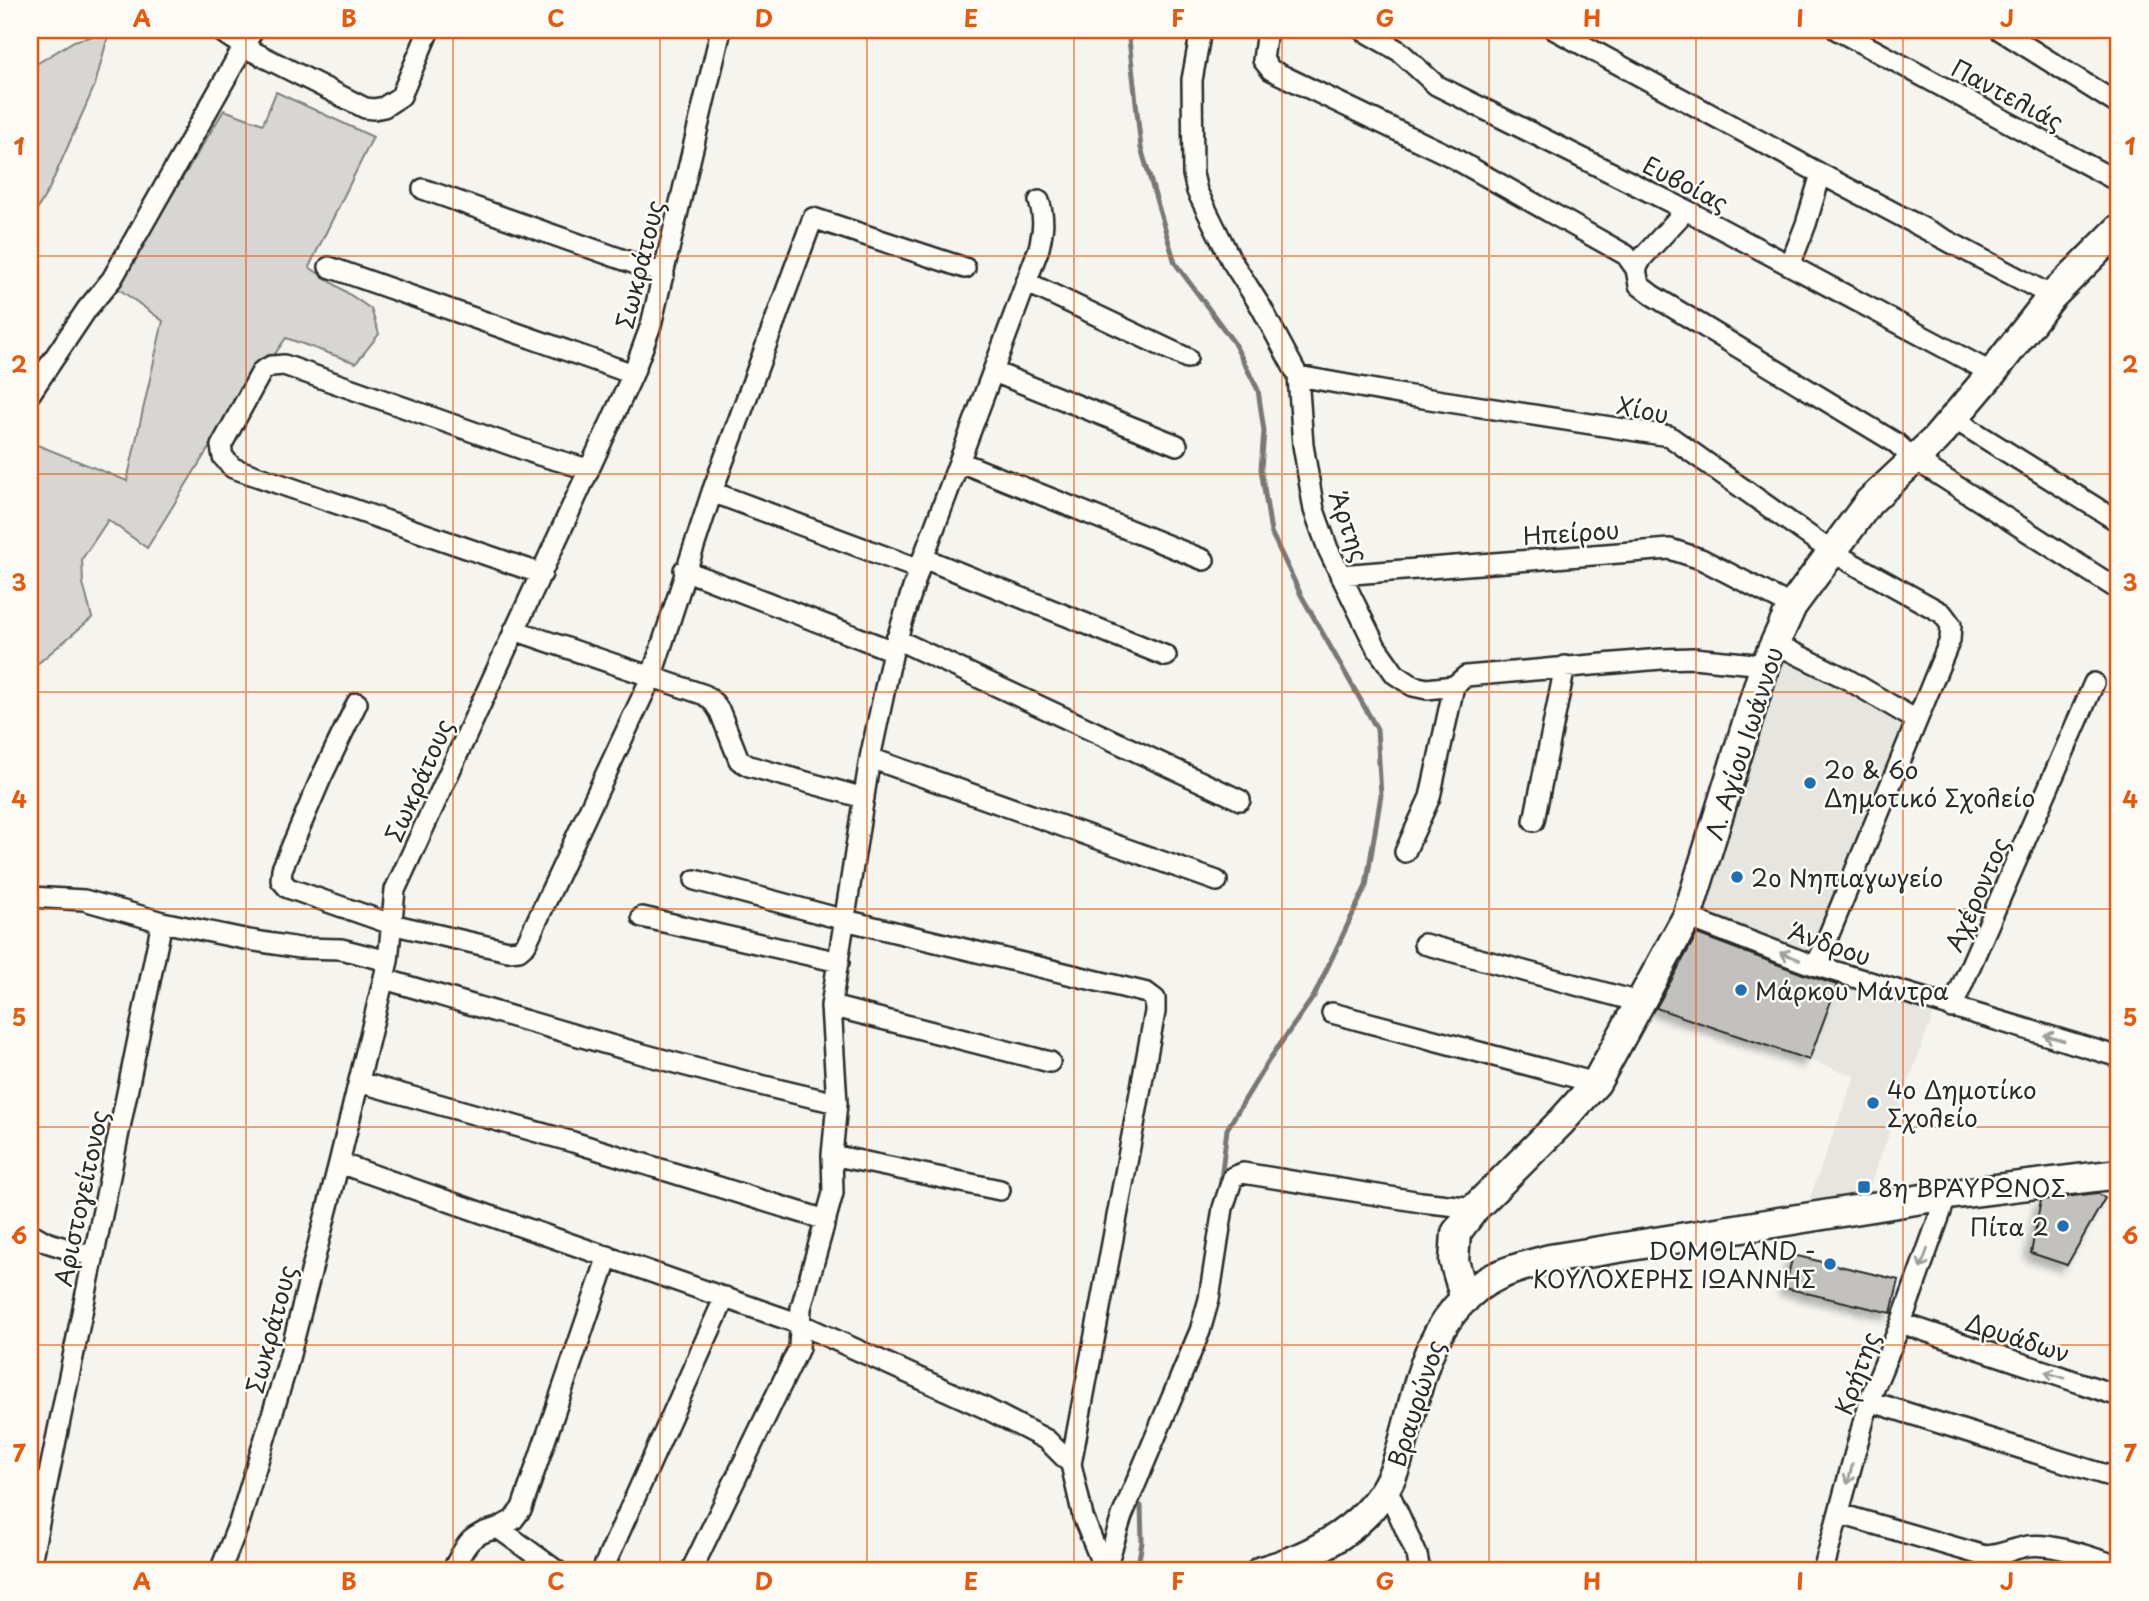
<svg xmlns="http://www.w3.org/2000/svg" width="2149" height="1601" font-family="'Playpen Sans',sans-serif">
<style>
.built{fill:#e6e5e0}
.green{fill:#d7d6d2;stroke:#81807e;stroke-width:2}
.lines{fill:none;stroke-linecap:round;stroke-linejoin:round}
.stream{stroke:#797877;stroke-width:5}
.building{fill:#c2c1be;stroke:#2b2b2b;stroke-width:2;filter:url(#shadow)}
.street-casing{stroke:#2b2b2b;stroke-width:24}
.secondary-casing{stroke:#2b2b2b;stroke-width:33}
.street{stroke:#fdfcf7;stroke-width:19}
.secondary{stroke:#fdfcf7;stroke-width:28}
.oneway{stroke:#9e9e9b}
.grid{fill:none;stroke:#e8590c;stroke-width:2;stroke-opacity:0.55}
.poi-dot{fill:#1f6fb2;stroke:#fdfcf7;stroke-width:2.5}
.labels{text-anchor:middle;dominant-baseline:central;stroke-width:5;stroke-linejoin:round;paint-order:stroke}
.street-label{font-size:24px;fill:#2b2b2b;stroke:#fdfcf7}
.poi-label{font-size:24px;fill:#2b2b2b;stroke:#fdfcf7;text-anchor:start}
.neatline{fill:none;stroke:#e8590c;stroke-width:2.5}
.grid-label{font-size:23px;text-anchor:middle;font-weight:bold;fill:#e8590c}
</style>
<defs>
<filter id="shadow"><feDropShadow dx="-6" dy="6" stdDeviation="3.5" flood-color="#0004"/></filter>
</defs>
<rect width="100%" height="100%" fill="#f5f4ef"/>
<filter id="ink" filterUnits="userSpaceOnUse"><feTurbulence type="fractalNoise" baseFrequency=".0143" numOctaves="2"/><feDisplacementMap in="SourceGraphic" scale="14" xChannelSelector="R" yChannelSelector="G"/><feConvolveMatrix kernelMatrix="1 2 1 2 8 2 1 2 1" color-interpolation-filters="sRGB"/></filter>
<g filter="url(#ink)">
<path class="built" d="M1774,643L1916,720L1816,966L1687,917Z
M1840,978L1937,1005L1867,1193L1809,1200L1855,1076L1809,1060Z"/>
<path class="green" d="M109,32L95,85L49,189L30,221V64L33,66L74,41Z
M276,92L373,137L309,267L371,309L379,334L356,363L286,338L205,454L147,548L108,520L82,559L83,583L92,618L30,670V442L127,481L163,321L116,287L224,110L263,124Z"/>
<g class="lines">
<path class="stream" d="M1128,30L1141,148L1175,263L1234,343L1258,390L1264,431L1261,469L1271,532L1301,595L1377,729L1381,795L1366,886L1314,996L1269,1060L1227,1129L1220,1188
M1173,1370L1194,1321
M1137,1571L1142,1542L1141,1506"/>
</g>
<path class="building" d="M1697,934L1803,974L1837,985L1809,1060L1656,1008Z
M2097,1193L2105,1198L2067,1265L2031,1253L2041,1200Z
M1793,1255L1899,1280L1891,1313L1785,1288Z"/>
<g class="lines">
<g class="street-casing">
<path id="street" d="M219,30L244,47L365,108L374,109L384,107L401,96L429,30
M1201,30L1192,80L1193,174L1197,191L1231,260L1261,307L1298,376L1303,445L1314,510L1328,549L1376,647L1395,674L1413,686L1427,689L1454,686L1466,676L1661,659L1693,658L1765,665
M1267,30L1263,60L1271,70L1450,156L1626,255L1636,269L1639,285L1652,295L1896,443L1914,459L2119,590
M1362,30L1399,51L1436,85L1686,210L1992,373
M1555,30L1821,174L2052,296
M1837,30L2119,182
M2000,30L2119,105
M423,189L664,274
M1790,265L1806,224L1821,174
M329,267L633,374
M1636,269L1642,258L1686,210
M1028,283L1187,358
M994,372L1177,445
M1298,376L1404,395L1669,436L1832,552L1942,613L1951,625L1950,640L1816,966
M30,394L87,309L112,279L253,30
M1954,419L2119,522
M960,462L1204,560
M712,492L919,569
M923,558L1166,656
M684,570L893,651
M542,574L233,468L223,457L221,446L262,371L271,366L284,365L539,455L588,469
M1340,575L1670,549L1701,559L1792,606
M514,630L705,695L714,703L720,712L739,760L749,766L864,798
M896,639L1240,800
M1774,643L1847,679L1916,720
M357,703L321,778L282,869L281,880L288,888L391,924L508,951L519,950L526,944L651,678L712,492L813,218L965,268
M870,758L1217,881
M1534,821L1565,666
M1405,852L1430,797L1454,686
M695,880L845,920L1147,993L1155,999V1012L1071,1464
M30,897L84,900L162,922L249,940L299,948L341,949L388,961
M642,917L839,962
M1687,917L1807,963L2119,1057
M1424,944L1639,1002
M384,979C534,1023 684,1069 837,1103
M831,1006L1050,1062
M1952,1008L2094,683
M1332,1013L1596,1083
M359,1082L573,1142L826,1220
M832,1155L1000,1190
M339,1163L800,1324L985,1408L1047,1440L1071,1464L1083,1517L1105,1571
M30,1233L46,1242L93,1257
M1901,1323L2119,1396
M1869,1401L2119,1479
M1386,1486L1417,1555L1420,1571
M1840,1514L1985,1556C2002,1555 2012,1549 2028,1546C2053,1542 2094,1559 2119,1566
M498,1528L513,1520L522,1508L608,1256
M30,1567L162,922
M220,1571L239,1523L287,1366L339,1163L388,961L395,890L633,374L651,325L721,30
M452,1571C466,1545 468,1535 498,1528L557,1571
M602,1571L725,1297
M691,1571L799,1348L801,1308L833,1193L832,1155L837,1103L831,1006L870,758L893,651L919,569L1039,248C1043,231 1045,218 1039,201
M1105,1571L1122,1516L1200,1331L1209,1299L1223,1208L1233,1177L1243,1173L1421,1202L1475,1208
M1823,1571L1869,1401L1901,1323L1947,1195"/>
</g>
<g class="secondary-casing">
<path id="secondary" d="M1465,1299L1454,1261L1456,1233L1475,1208L1561,1122L1596,1083L1687,917L1765,665L1792,606L1869,502L1936,439L1992,373L2052,296L2119,229
M1261,1571C1314,1557 1375,1523 1395,1468C1418,1403 1418,1334 1477,1288C1498,1272 1524,1266 1550,1259L1947,1195L2119,1174"/>
</g>
<use href="#street" class="street"/>
<use href="#secondary" class="secondary"/>
</g>
<defs><path id="oneway-shaft" d="M-6 0H5M1.5-3L5.5 0L1.5 3" fill="none" stroke-width="1.6" stroke-linecap="round" stroke-linejoin="round" transform="scale(1.75)"/></defs>
<g class="oneway">
<use href="#oneway-shaft" transform="translate(1790 956) rotate(-159)"/>
<use href="#oneway-shaft" transform="translate(2054 1038) rotate(-164)"/>
<use href="#oneway-shaft" transform="translate(1924 1259) rotate(110)"/>
<use href="#oneway-shaft" transform="translate(2055 1375) rotate(-162)"/>
<use href="#oneway-shaft" transform="translate(1850 1474) rotate(104)"/>
</g>
</g>
<path class="grid" d="M246,30V1571M453,30V1571M660,30V1571M867,30V1571M1074,30V1571M1282,30V1571M1489,30V1571M1696,30V1571M1903,30V1571M30,256H2119M30,474H2119M30,692H2119M30,909H2119M30,1127H2119M30,1345H2119"/>
<g class="poi-dot">
<circle cx="1810" cy="783" r="7"/>
<circle cx="1737" cy="877" r="7"/>
<circle cx="1741" cy="990" r="7"/>
<circle cx="1873" cy="1103" r="7"/>
<rect x="1857" y="1180" width="14" height="14" rx="3.5"/>
<circle cx="2063" cy="1226" r="7"/>
<circle cx="1830" cy="1264" r="7"/>
</g>
<g class="labels">
<g class="street-label">
<text transform="translate(2008 94) rotate(28)">Παντελιάς</text>
<text transform="translate(1686 183) rotate(27)">Ευβοίας</text>
<text transform="translate(639 264) rotate(-76)">Σωκράτους</text>
<text transform="translate(1643 409) rotate(11)">Χίου</text>
<text transform="translate(1350 526) rotate(71)">Άρτης</text>
<text transform="translate(1571 532) rotate(-4)">Ηπείρου</text>
<text transform="translate(1743 743) rotate(-72)">Λ. Αγίου Ιωάννου</text>
<text transform="translate(418 780) rotate(-66)">Σωκράτους</text>
<text transform="translate(1976 894) rotate(-66)">Αχέροντος</text>
<text transform="translate(1830 943) rotate(19)">Άνδρου</text>
<text transform="translate(80 1198) rotate(-78)">Αριστογείτονος</text>
<text transform="translate(270 1329) rotate(-75)">Σωκράτους</text>
<text transform="translate(2018 1337) rotate(18)">Δρυάδων</text>
<text transform="translate(1856 1373) rotate(-70)">Κρήτης</text>
<text transform="translate(1415 1403) rotate(-72)">Βραυρώνος</text>
</g>
<g class="poi-label">
<text x="1824" y="769">2ο &amp; 6ο<tspan x="1824" dy="28">Δημοτικό Σχολείο</tspan></text>
<text x="1751" y="877">2ο Νηπιαγωγείο</text>
<text x="1755" y="990">Μάρκου Μάντρα</text>
<text x="1887" y="1089">4ο Δημοτίκο<tspan x="1887" dy="28">Σχολείο</tspan></text>
<text x="1878" y="1187">8η ΒΡΑΥΡΩΝΟΣ</text>
<text x="2049" y="1226" text-anchor="end">Πίτα 2</text>
<text x="1816" y="1250" text-anchor="end">DOMOLAND -<tspan x="1816" dy="28">ΚΟΥΛΟΧΕΡΗΣ ΙΩΑΝΝΗΣ</tspan></text>
</g>
</g>
<rect width="2149" height="1601" fill="none" stroke="#fdfcf7" stroke-width="77"/>
<rect x="38" y="38" width="2072" height="1524" class="neatline"/>
<g class="grid-label">
<text x="142" y="27">A</text>
<text x="349" y="27">B</text>
<text x="556" y="27">C</text>
<text x="764" y="27">D</text>
<text x="971" y="27">E</text>
<text x="1178" y="27">F</text>
<text x="1385" y="27">G</text>
<text x="1592" y="27">H</text>
<text x="1800" y="27">I</text>
<text x="2007" y="27">J</text>
<text x="19" y="155">1</text>
<text x="2130" y="155">1</text>
<text x="19" y="373">2</text>
<text x="2130" y="373">2</text>
<text x="19" y="591">3</text>
<text x="2130" y="591">3</text>
<text x="19" y="808">4</text>
<text x="2130" y="808">4</text>
<text x="19" y="1026">5</text>
<text x="2130" y="1026">5</text>
<text x="19" y="1244">6</text>
<text x="2130" y="1244">6</text>
<text x="19" y="1462">7</text>
<text x="2130" y="1462">7</text>
<text x="142" y="1590">A</text>
<text x="349" y="1590">B</text>
<text x="556" y="1590">C</text>
<text x="764" y="1590">D</text>
<text x="971" y="1590">E</text>
<text x="1178" y="1590">F</text>
<text x="1385" y="1590">G</text>
<text x="1592" y="1590">H</text>
<text x="1800" y="1590">I</text>
<text x="2007" y="1590">J</text>
</g>
</svg>
